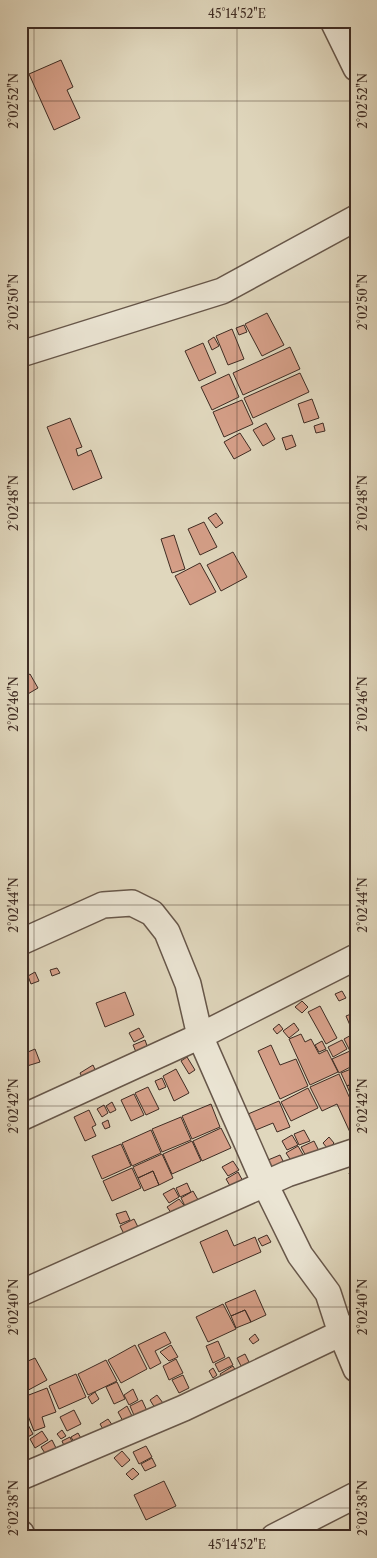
<svg xmlns="http://www.w3.org/2000/svg" width="377" height="1558" font-family="'Libre Caslon Text',serif">
<style>
.building{fill:#d59f88;stroke:#3f2c23}
.lines{fill:none;stroke-linecap:round;stroke-linejoin:round}
.minor-casing{stroke:#67574a;stroke-width:28}
.minor{stroke:#ebe5d4;stroke-width:25}
.ticks{fill:none;stroke:#3f2c23;stroke-width:1;stroke-opacity:0.45}
.neatline{fill:none;stroke:#3f2c23;stroke-width:2}
.ticks-label{font-size:12px;text-anchor:middle;fill:#3f2c23}
</style>
<rect width="100%" height="100%" fill="#e0d7bd"/>
<filter id="stains"><feTurbulence type="fractalNoise" baseFrequency=".004" numOctaves="4"/><feColorMatrix values="0 0 0 0 .2 0 0 0 0 .09 0 0 0 0 .02 0 0 0 .5 -.17"/></filter>
<radialGradient id="worn" r=".72"><stop offset=".6" stop-color="#630" stop-opacity="0"/><stop offset="1" stop-color="#630" stop-opacity=".3"/></radialGradient>
<path class="building" d="M61,60L73,87L67,90L80,118L54,130L29,74Z
M267,313L284,345L262,356L245,324Z
M244,325L247,332L239,335L236,328Z
M232,329L244,359L228,365L216,336Z
M214,337L219,346L212,350L208,341Z
M203,343L216,373L199,381L185,351Z
M290,347L300,369L243,395L233,373Z
M300,373L309,392L253,418L244,398Z
M229,374L239,397L212,410L201,387Z
M312,399L319,418L304,423L298,404Z
M242,400L253,424L224,437L213,412Z
M70,418L82,447L76,449L78,456L91,450L102,478L73,490L47,427Z
M266,423L275,439L263,446L253,430Z
M323,423L325,431L316,433L314,426Z
M240,433L251,450L234,459L224,442Z
M292,435L296,446L286,450L282,438Z
M216,513L223,523L216,528L208,518Z
M204,522L217,547L200,555L188,529Z
M174,535L185,569L172,573L161,539Z
M233,552L247,577L221,591L207,565Z
M200,563L216,592L190,605L175,576Z
M30,674L38,688L21,698V679Z
M57,968L60,973L52,976L50,970Z
M35,972L39,981L31,984L28,976Z
M342,991L346,998L339,1001L335,994Z
M125,992L134,1015L105,1027L96,1003Z
M302,1001L308,1007L302,1013L295,1007Z
M320,1006L337,1038L326,1044L308,1012Z
M356,1012V1028L352,1030L346,1016Z
M294,1023L299,1030L289,1038L283,1031Z
M279,1024L283,1029L277,1034L273,1029Z
M139,1028L144,1037L134,1042L129,1033Z
M355,1033L356,1064L339,1073L332,1059L350,1051L344,1039Z
M301,1034L305,1042L311,1039L319,1054L327,1050L338,1072L310,1085L289,1039Z
M21,1039H23L26,1051L21,1052Z
M145,1040L150,1054L139,1059L133,1045Z
M342,1040L347,1049L333,1057L328,1047Z
M322,1041L326,1049L319,1052L315,1045Z
M271,1045L280,1065L296,1059L308,1086L280,1099L258,1051Z
M35,1049L40,1062L27,1066L23,1054Z
M187,1057L195,1070L189,1074L181,1061Z
M93,1065L98,1076L85,1083L80,1073Z
M356,1067V1082L347,1086L341,1073Z
M176,1069L189,1093L174,1101L163,1076Z
M339,1074L356,1112V1140L354,1141L337,1104L322,1111L310,1087Z
M162,1078L166,1087L159,1090L155,1081Z
M356,1082V1097L352,1098L347,1086Z
M148,1087L159,1109L146,1115L135,1093Z
M308,1088L318,1108L291,1121L281,1102Z
M134,1094L144,1115L131,1121L121,1100Z
M279,1101L290,1127L277,1132L273,1123L256,1130L248,1114Z
M112,1102L116,1110L110,1113L106,1106Z
M211,1104L220,1127L192,1139L182,1116Z
M104,1105L108,1113L102,1117L97,1109Z
M89,1110L96,1125L92,1127L96,1136L85,1141L74,1117Z
M181,1117L191,1140L162,1152L152,1129Z
M108,1120L110,1127L105,1129L102,1123Z
M221,1128L231,1148L202,1161L193,1141Z
M151,1130L161,1153L132,1166L122,1143Z
M304,1130L310,1141L299,1145L294,1134Z
M292,1135L298,1145L287,1150L282,1141Z
M329,1137L334,1143L328,1149L323,1143Z
M192,1141L201,1161L172,1174L163,1154Z
M314,1141L320,1153L308,1160L301,1147Z
M121,1144L131,1166L102,1179L92,1156Z
M298,1146L305,1158L294,1165L286,1153Z
M162,1154L173,1178L159,1185L153,1171L138,1178L133,1167Z
M280,1155L286,1167L274,1172L268,1160Z
M233,1161L239,1170L228,1176L222,1167Z
M132,1168L141,1188L112,1201L103,1181Z
M356,1170V1179L352,1181L349,1173Z
M153,1171L159,1185L144,1191L138,1178Z
M238,1172L245,1185L233,1191L226,1179Z
M187,1183L191,1192L180,1197L176,1188Z
M174,1188L179,1197L169,1203L163,1194Z
M193,1191L201,1205L188,1212L181,1198Z
M179,1199L187,1209L175,1218L167,1207Z
M126,1211L130,1220L120,1224L116,1214Z
M134,1219L140,1231L126,1238L120,1226Z
M227,1230L234,1246L255,1237L261,1252L213,1273L200,1242Z
M267,1235L271,1242L262,1246L258,1239Z
M255,1290L266,1315L251,1322L245,1310L231,1316L225,1303Z
M223,1304L236,1329L208,1342L196,1317Z
M245,1310L251,1322L236,1328L231,1316Z
M165,1332L171,1343L155,1351L161,1363L150,1369L138,1345Z
M255,1334L259,1340L253,1344L249,1339Z
M218,1341L225,1357L213,1363L206,1346Z
M135,1345L147,1369L121,1383L108,1360Z
M171,1345L178,1357L169,1361L160,1352Z
M21,1348L28,1361L35,1358L47,1380L21,1394Z
M245,1354L249,1362L241,1366L237,1358Z
M229,1357L233,1365L219,1372L215,1364Z
M176,1359L183,1373L169,1380L163,1366Z
M106,1360L117,1381L88,1395L78,1374Z
M233,1366L238,1375L225,1383L220,1374Z
M213,1368L217,1375L213,1378L209,1371Z
M76,1374L86,1397L59,1409L49,1386Z
M183,1375L189,1388L179,1393L172,1380Z
M117,1382L125,1399L114,1404L106,1387Z
M47,1388L56,1412L42,1417L45,1427L34,1431L21,1398Z
M133,1389L138,1400L129,1405L124,1395Z
M95,1392L99,1399L92,1404L88,1397Z
M157,1395L163,1403L155,1408L150,1400Z
M142,1400L148,1413L136,1420L130,1406Z
M127,1406L134,1420L125,1425L118,1412Z
M74,1410L81,1424L67,1431L60,1417Z
M108,1419L113,1426L104,1431L100,1424Z
M26,1421L33,1434L21,1441V1424Z
M62,1430L66,1436L61,1439L57,1434Z
M42,1431L48,1440L35,1448L30,1439Z
M78,1433L82,1440L75,1444L71,1437Z
M70,1437L73,1444L65,1448L62,1441Z
M52,1440L58,1452L48,1458L41,1447Z
M146,1446L152,1457L139,1464L133,1452Z
M122,1451L130,1460L122,1467L114,1458Z
M152,1458L156,1466L145,1471L141,1464Z
M133,1468L139,1474L132,1480L126,1474Z
M164,1481L176,1506L146,1520L134,1495Z
M316,1527L321,1533L317,1537H307Z"/>
<g class="lines">
<g class="minor-casing">
<path id="minor" d="M333,21L356,68
M21,354L222,291L356,218
M21,942L103,905L132,903L152,913L167,932L188,984L200,1036L265,1184L300,1255L328,1293L341,1333L356,1369
M21,1118L200,1036L356,957
M21,1293L287,1174L356,1151
M21,1477L184,1408L356,1326
M21,1533L23,1537
M274,1537L356,1495"/>
</g>
<use href="#minor" class="minor"/>
</g>
<path class="ticks" d="M34,21V1537M237,21V1537M21,101H356M21,302H356M21,503H356M21,704H356M21,905H356M21,1106H356M21,1307H356M21,1508H356"/>
<rect width="377" height="1558" fill="none" stroke="#e0d7bd" stroke-width="55"/>
<rect x="28" y="28" width="322" height="1502" class="neatline"/>
<g class="ticks-label">
<text x="237" y="18">45°14'52"E</text>
<text transform="translate(14 101) rotate(-90)" y="4">2°02'52"N</text>
<text transform="translate(363 101) rotate(-90)" y="4">2°02'52"N</text>
<text transform="translate(14 302) rotate(-90)" y="4">2°02'50"N</text>
<text transform="translate(363 302) rotate(-90)" y="4">2°02'50"N</text>
<text transform="translate(14 503) rotate(-90)" y="4">2°02'48"N</text>
<text transform="translate(363 503) rotate(-90)" y="4">2°02'48"N</text>
<text transform="translate(14 704) rotate(-90)" y="4">2°02'46"N</text>
<text transform="translate(363 704) rotate(-90)" y="4">2°02'46"N</text>
<text transform="translate(14 905) rotate(-90)" y="4">2°02'44"N</text>
<text transform="translate(363 905) rotate(-90)" y="4">2°02'44"N</text>
<text transform="translate(14 1106) rotate(-90)" y="4">2°02'42"N</text>
<text transform="translate(363 1106) rotate(-90)" y="4">2°02'42"N</text>
<text transform="translate(14 1307) rotate(-90)" y="4">2°02'40"N</text>
<text transform="translate(363 1307) rotate(-90)" y="4">2°02'40"N</text>
<text transform="translate(14 1508) rotate(-90)" y="4">2°02'38"N</text>
<text transform="translate(363 1508) rotate(-90)" y="4">2°02'38"N</text>
<text x="237" y="1549">45°14'52"E</text>
</g>
<rect width="100%" height="100%" filter="url(#stains)"/>
<rect width="100%" height="100%" fill="url(#worn)"/>
</svg>
